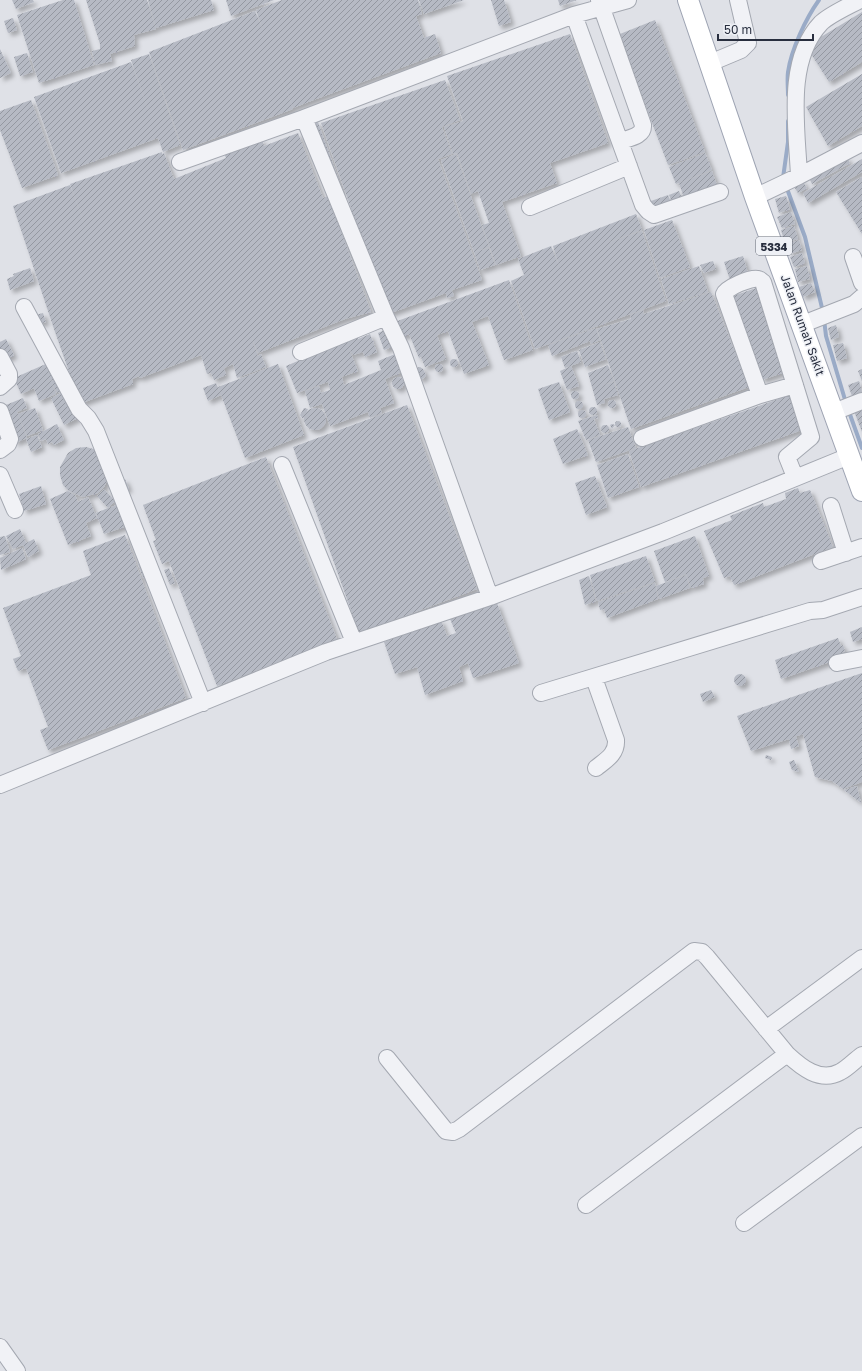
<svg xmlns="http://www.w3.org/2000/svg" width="862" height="1371" font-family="'Golos Text',sans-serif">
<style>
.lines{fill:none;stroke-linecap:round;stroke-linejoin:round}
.stream{stroke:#9aabc7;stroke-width:4}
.building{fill:url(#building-hatch);filter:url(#shadow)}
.minor-casing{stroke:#a4a8b1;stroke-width:18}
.major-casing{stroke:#9ea4b3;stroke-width:22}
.minor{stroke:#f1f2f6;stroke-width:16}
.major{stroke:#fff;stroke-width:20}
.labels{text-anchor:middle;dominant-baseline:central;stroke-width:3;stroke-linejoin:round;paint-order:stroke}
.shield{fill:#eef0f5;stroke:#636875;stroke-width:1}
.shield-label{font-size:11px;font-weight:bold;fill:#282e3e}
.street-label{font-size:12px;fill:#282e3e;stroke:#eef0f5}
</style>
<defs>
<pattern id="building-hatch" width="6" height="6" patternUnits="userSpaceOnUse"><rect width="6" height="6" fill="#b6bac4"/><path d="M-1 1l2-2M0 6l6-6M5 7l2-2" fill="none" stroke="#9498a1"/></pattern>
<filter id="shadow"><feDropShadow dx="3.5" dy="3.5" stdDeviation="2" flood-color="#0004"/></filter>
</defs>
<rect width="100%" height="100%" fill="#dfe1e7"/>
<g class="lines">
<path class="stream" d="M788,95C788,88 787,79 788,72C791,50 806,18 819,0
M783,178L788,142V121
M786,186L805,237L823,312
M824,319L826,336L846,403
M848,409L862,448"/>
</g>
<path class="building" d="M12,0H33L34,2L16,9Z
M63,0H74L94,65L39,83L17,15Z
M86,0H147L156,29L134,35L135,46L110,54L112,61L95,65L92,51L100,49V44Z
M148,0H211L214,10L156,28Z
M226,0H274L231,16Z
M282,0H418L422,14L416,16L424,38L435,34L441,53L311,101L292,48L311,101L293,108L273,55L293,109L183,150L149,52L255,11L263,30L256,10Z
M419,0H464L424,14Z
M491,0H504L511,22L499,26Z
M558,0H577L560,6Z
M862,12V62L829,82L806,46Z
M13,18L17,30L8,33L4,21Z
M655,20L705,152L668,165L630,65L626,66L615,36Z
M570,34L608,143L550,163L557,183L502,202L521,256L496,265L482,225L489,223L478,191L471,194L457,153L453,154L444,127L463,121L447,76Z
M0,49L11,73L0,78Z
M27,53L33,72L20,76L14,57Z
M149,54L180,145L163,152L158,138L61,173L34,97L131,62L150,115L131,60Z
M862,74V126L828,146L806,107Z
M445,80L460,120L442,127L452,154L438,159L482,280L452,290L454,296L447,298L446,293L388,314L321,123Z
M31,100L58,175L22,188L0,130V111Z
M318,122L343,191L337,195L309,124Z
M298,133L323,198L328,196L371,312L345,319L258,353L251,336L258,356L261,354L266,367L237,378L233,364L224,368L226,375L214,380L211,373L207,374L201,355L140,378L139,376L132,379L133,384L82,403L79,400L55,332L13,206L70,185L89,237L70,184L162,152V154L164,153L174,179L226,158L224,153L262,139L264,146Z
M705,153L712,170L676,184L669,167Z
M456,154L489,247L474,252L441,160Z
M847,157L850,163L812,184L809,178Z
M862,159V172L808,203L803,193Z
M712,171L718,188L685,201L679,183Z
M862,177V234L836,192Z
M802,180L807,188L798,193L793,185Z
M679,191L683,201L673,205L669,195Z
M668,195L672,205L655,212L651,201Z
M786,196L790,209L779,213L775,199Z
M791,212L795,224L782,228L777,217Z
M636,214L642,230L598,246L642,231L666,301L535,349L511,281L524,275L518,259L551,246L559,266L553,246Z
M672,220L690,267L660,278L644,230Z
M794,226L798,239L785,243L781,230Z
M799,240L802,250L790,254L787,244Z
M489,248L495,265L480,270L474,252Z
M802,253L805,263L794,267L790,257Z
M743,256L748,273L730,280L724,262Z
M713,261L716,269L704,273L700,265Z
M699,266L708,292L669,304L661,279Z
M807,266L810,279L798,282L795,269Z
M30,268L34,281L10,290L7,279L14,276L13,274Z
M509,280L533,350L504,360L488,316L472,322L489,365L464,374L448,331L437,335L446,359L425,367L421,357L419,358L409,334L398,338L392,323Z
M811,283L815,292L803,297L799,287Z
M756,288L785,372L762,380L733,296Z
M711,292L749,387L631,429L597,329L631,319L630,315L643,310L644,314Z
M43,313L46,322L39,324L36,315Z
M836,325L839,337L831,340L828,328Z
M596,328L600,340L591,344L590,341L552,356L548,345Z
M387,329L394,346L384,350L378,333Z
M370,334L377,352L365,357L358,339Z
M357,336L363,352L353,355L349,349L358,371L297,393L286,366Z
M6,339L14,355L5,360L0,349V342Z
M600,342L606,359L585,367L579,350Z
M843,343L847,358L837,361L833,345Z
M577,351L581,362L565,368L561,357Z
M400,352L407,370L385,379L394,403L380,408L382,413L370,418L368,412L330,426L322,404L310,408L305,391L319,386L321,393L330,390L328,382L342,377L344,385L381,370L378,361Z
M450 363a4 4 0 1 1 8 0a4 4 0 1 1-8 0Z
M48,363L55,379L47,382L51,381L56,394L39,401L34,388L21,394L14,378Z
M435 368a4 4 0 1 1 8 0a4 4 0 1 1-8 0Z
M278,364L304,435L245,458L218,387Z
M608,365L614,381L603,385L614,382L618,395L604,399L605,403L597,405L588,373Z
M571,366L579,386L567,390L560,371Z
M420,367L423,369L426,375L424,378L419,380L416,368Z
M862,369V381L858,371Z
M392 383a6 6 0 1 1 12 0a6 6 0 1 1-12 0Z
M58,379L63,391L57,393L51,381Z
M859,381L862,392L852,396L848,385Z
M559,382L570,412L549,420L538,389Z
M216,383L221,395L208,401L203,388Z
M571 395a4 4 0 1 1 8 0a4 4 0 1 1-8 0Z
M63,392L78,418L64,425L51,398Z
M793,394L805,429L641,487L629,451Z
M23,398L27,408L17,412L27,438L15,443L6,405Z
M608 404a4 4 0 1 1 8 0a4 4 0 1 1-8 0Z
M575 405a4 4 0 1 1 8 0a4 4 0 1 1-8 0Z
M407,405L477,589L359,633L293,447Z
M589 411a4 4 0 1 1 8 0a4 4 0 1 1-8 0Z
M862,407V432L854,411Z
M35,408L43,430L27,436L18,414Z
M304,408L308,409L303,419L300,415Z
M304 419a11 11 0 1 1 22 0a11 11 0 1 1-22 0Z
M578 414a4 4 0 1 1 8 0a4 4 0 1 1-8 0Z
M597,415L598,418L594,419L600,435L586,440L578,421Z
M615 424a3 3 0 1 1 6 0a3 3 0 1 1-6 0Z
M57,424L64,440L54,445L52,442L48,444L46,439L41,441L38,434Z
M612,424L615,425L612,429L610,425Z
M601 429a4 4 0 1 1 8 0a4 4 0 1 1-8 0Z
M628,427L636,448L596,462L588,440Z
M577,429L588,455L563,464L553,439Z
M37,435L42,447L31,452L26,439Z
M86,447L97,450L108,479L104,487L98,493L83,497L69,491L63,485L60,475V467L68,453L76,448Z
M628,454L639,487L608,498L597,465Z
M266,457L337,639L217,686L169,561L162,564L153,541L156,540L143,505Z
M595,476L607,507L586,515L575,483Z
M125,479L129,489L122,491L119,481Z
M41,486L46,504L24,511L19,494Z
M798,488L800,493L810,490L833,547L734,585L730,576L724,578L704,531L732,520L730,516L763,503L764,507L786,499L785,493Z
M104,489L115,501L108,508L120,504L127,526L104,534L96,513L108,508L97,496Z
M68,491L75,495L78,502L88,497L97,518L86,523L91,536L68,545L50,499Z
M20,529L26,543L34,539L39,551L28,557L23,545L13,549L6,536Z
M125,535L186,698L48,750L40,730L48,727L26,668L18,671L13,659L21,656L3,608L91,575L83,551Z
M5,536L10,552L0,555V537Z
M695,536L709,576L703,578L704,584L691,588L686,574L665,582L654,551Z
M22,548L26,559L1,570L0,558Z
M646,556L655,582L597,601L590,575Z
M143,562L148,576L143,578L138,564Z
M169,568L175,583L170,585L164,570Z
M686,575L690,588L659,599L656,586Z
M589,576L596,601L585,605L579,580Z
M655,583L658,599L607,618L604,609L600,610L598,602Z
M497,603L519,663L473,678L468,663L459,667L463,681L425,695L417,667L395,674L384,642L441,620L447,636L456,633L450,619Z
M862,627V639L853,642L850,632Z
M838,638L841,646L843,645L845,651L843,652L844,657L781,679L775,660Z
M862,673V782L843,789L832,781L815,777L803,734L791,738L796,737L799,746L791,749L789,739L751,751L737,716Z
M734 680a6 6 0 1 1 12 0a6 6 0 1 1-12 0Z
M711,690L715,697L703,702L700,694Z
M766,755L772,757L771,760L765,758Z
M794,760L797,767L799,772L792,770L797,767L792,770L789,762Z
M857,786L861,803L844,790Z"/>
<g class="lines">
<g class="minor-casing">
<path id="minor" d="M599,0L643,125C644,136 630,138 621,141
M860,0C849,6 829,15 821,23C785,61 797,128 799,176L862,143
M574,15L643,205L648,211L654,215L720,192
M710,63L741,50L748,43L738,0
M304,118L386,317L401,348L490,597L663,532L849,456
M180,162L304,118L574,15L628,0
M755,197L799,176
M530,207L629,166
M853,257L862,283
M24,307L79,409L88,418L96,431L203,703
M803,324L854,304L862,297
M301,352L386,317
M0,357L9,374V379L0,387
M0,411L10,439L8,444L0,450
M834,412L862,401
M642,438L760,395
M282,465L354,642
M0,475L15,510
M795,477L787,457L811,437L763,282C761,281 760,279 758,279C751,277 726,288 724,294L760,395L795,385
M831,506L846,553
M821,561L862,547
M837,663L862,658
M594,678L616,740C617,754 606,760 596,768
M541,693L810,611L823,610L862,597
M0,785L326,652L490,597
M766,1029L862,958
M387,1058L446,1131L453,1132L459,1129L694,951L702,952L707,957L787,1054C801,1067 820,1083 840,1072C848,1068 855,1060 862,1055
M586,1205L787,1054
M744,1223L862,1136
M0,1347L17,1371"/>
</g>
<g class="major-casing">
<path id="major" d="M688,0L755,197L862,491"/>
</g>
<use href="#minor" class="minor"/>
<use href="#major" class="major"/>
</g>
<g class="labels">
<rect class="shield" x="756" y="237" width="36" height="18" rx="3"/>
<g class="shield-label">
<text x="774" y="246">5334</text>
</g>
<g class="street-label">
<text transform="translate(803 325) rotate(70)">Jalan Rumah Sakit</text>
</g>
</g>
<path d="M718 34v6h95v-6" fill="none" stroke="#282e3e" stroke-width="2"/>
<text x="724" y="34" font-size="12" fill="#282e3e" stroke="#eef0f5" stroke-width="3" paint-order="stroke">50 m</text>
</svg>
